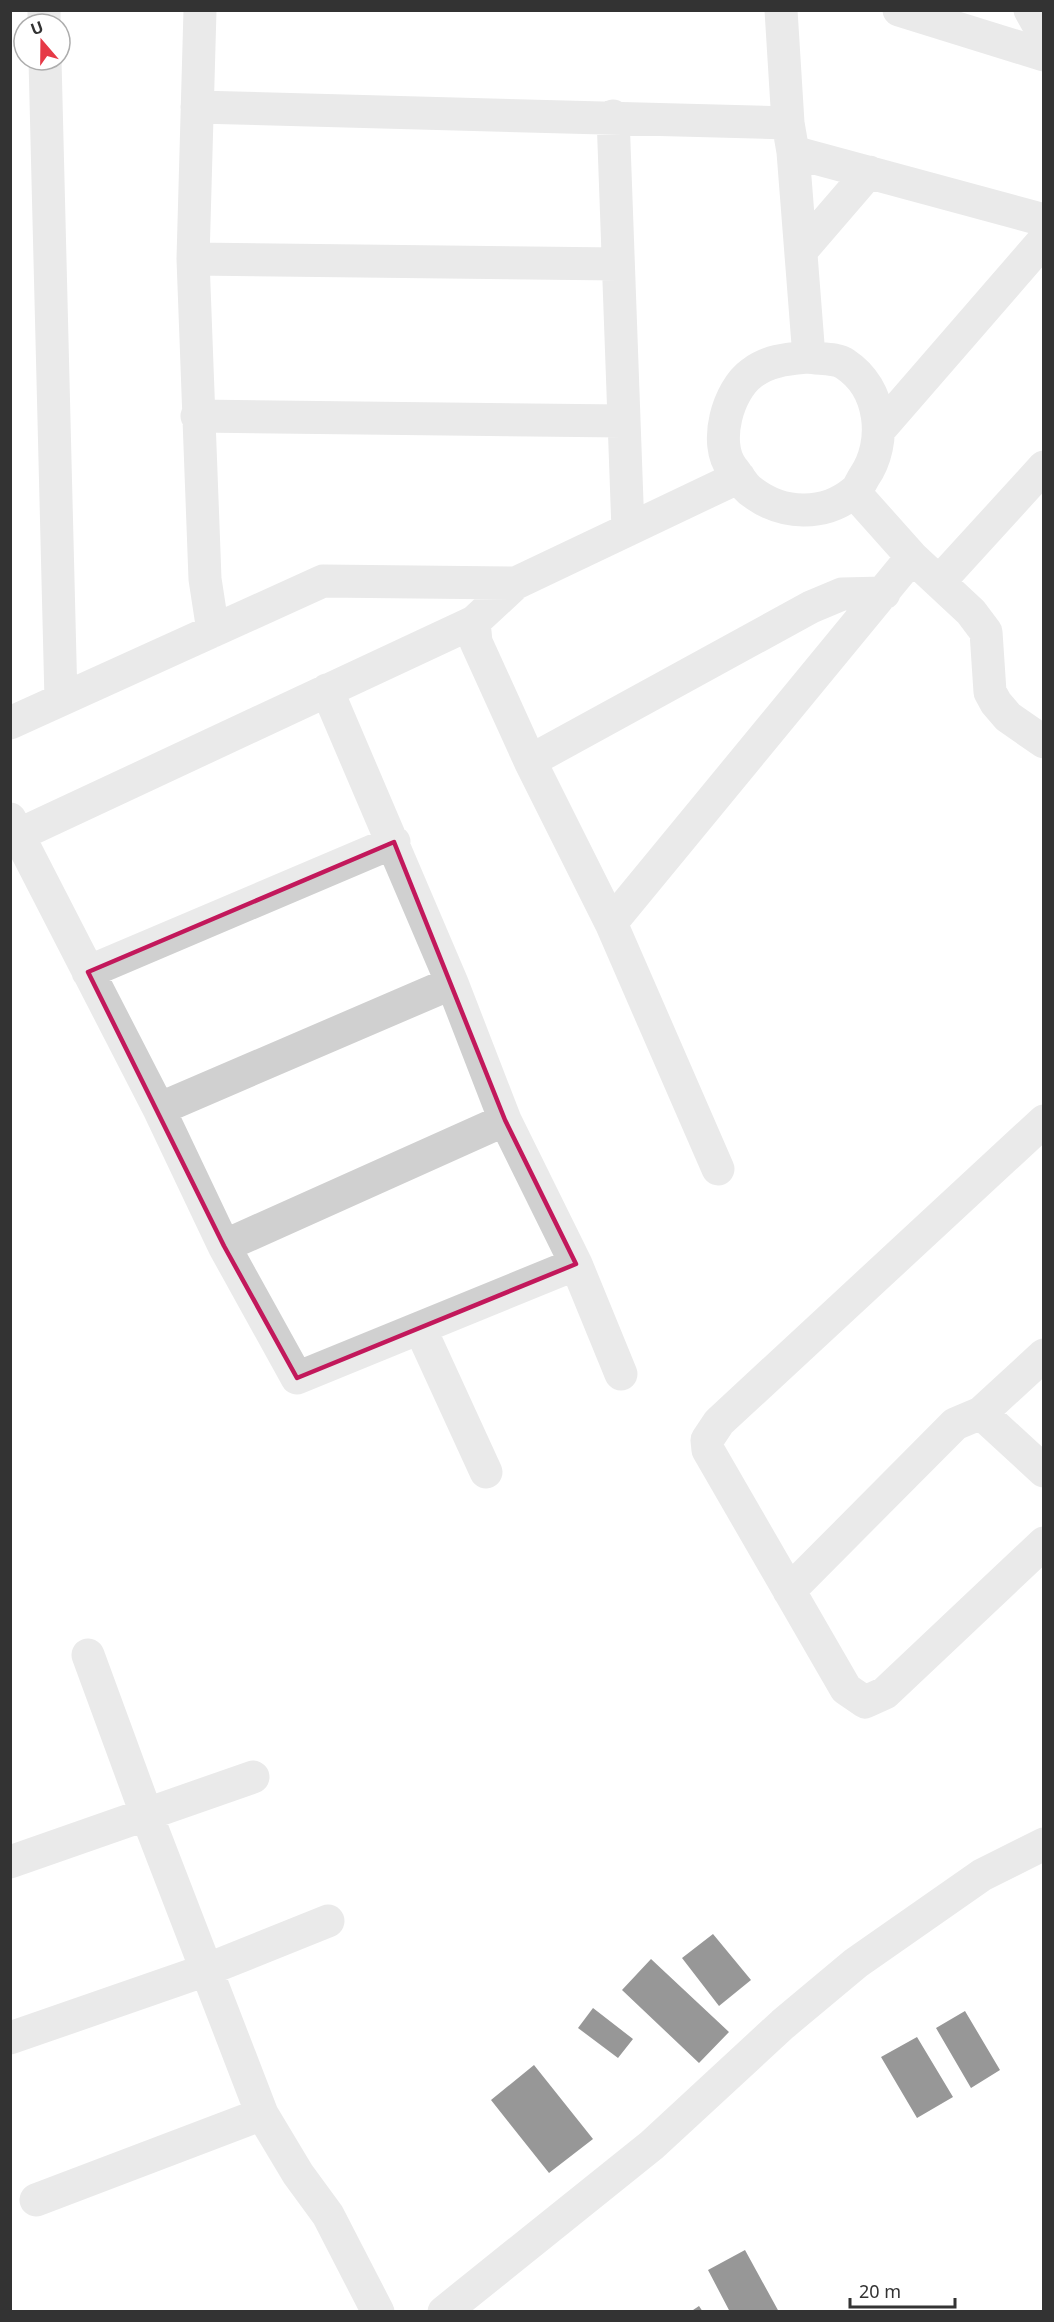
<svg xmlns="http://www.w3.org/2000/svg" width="1054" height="2322" font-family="'Noto Sans',sans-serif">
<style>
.building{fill:#1a1a1a}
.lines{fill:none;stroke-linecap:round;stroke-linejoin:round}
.minor{stroke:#d0d0d0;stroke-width:33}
.marked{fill:none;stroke:#c2185b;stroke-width:4.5;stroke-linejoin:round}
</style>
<rect width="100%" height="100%" fill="#fff"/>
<path class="building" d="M713,1934L751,1980L719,2006L682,1958Z
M651,1959L729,2032L699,2063L622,1990Z
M593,2008L633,2039L618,2058L578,2028Z
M965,2011L1000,2070L971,2088L936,2028Z
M917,2037L953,2097L917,2118L881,2057Z
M534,2065L593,2139L549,2173L491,2100Z
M745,2250L779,2312H730L708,2270Z
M699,2306L703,2312H690Z"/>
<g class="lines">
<path class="minor" d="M44,10V24
M200,10L193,259L205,579L213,631
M781,10L788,123L793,152L809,357
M899,10L1044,55
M1030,10L1044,35
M45,60L61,700
M197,107L788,123
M613,116L628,530
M793,152L1044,220
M801,251L869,172
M193,259L618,264
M809,357C819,359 837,358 845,364C882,388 888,442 864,477C861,482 858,489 854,492C824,517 782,515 752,492C744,487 738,475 732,468C713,443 728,390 752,373C769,360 789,359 809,357Z
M197,416L623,421
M880,429L1044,240
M854,492L912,557L971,612L986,632L990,692L996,703L1008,717L1044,742
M939,582L1044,467
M327,690L452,983L505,1120L576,1264L621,1374
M10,723L323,581L516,583
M530,761L811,607L842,594L884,593
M10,819L159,1109L224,1246L297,1378L576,1264
M18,835L474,622
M611,923L912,557
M88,972L394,842
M159,1109L452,983
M1044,1121L719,1422L707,1440L708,1450L846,1689L865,1702L885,1693L1044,1543
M718,1169L611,923L530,761L476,642L474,622L516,583L739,477
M224,1246L505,1120
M420,1328L486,1472
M981,1413L1044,1355
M789,1591L955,1424L981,1413L1044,1471
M88,1655L146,1813L262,2114L298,2174L328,2215L378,2312
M10,1862L253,1777
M10,2038L206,1970L328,1921
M36,2200L262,2114
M444,2312L652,2145L783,2024L856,1963L982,1875L1044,1844"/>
</g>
<path d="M0 0H1054V2322H0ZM394,842L505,1120L576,1264L297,1378L224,1246L88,972Z" fill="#fff" fill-opacity=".55" fill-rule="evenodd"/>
<path class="marked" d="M394,842L505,1120L576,1264L297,1378L224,1246L88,972Z"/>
<rect width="1054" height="2322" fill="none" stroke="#333333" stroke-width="24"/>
<g transform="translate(42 42) rotate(340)"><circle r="28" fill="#ffffff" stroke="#adadad" stroke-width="1.5"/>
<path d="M0-4.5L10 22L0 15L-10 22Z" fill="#e63946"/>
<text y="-9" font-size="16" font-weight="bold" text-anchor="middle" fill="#333333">U</text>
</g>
<path d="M850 2298v9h105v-9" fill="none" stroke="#333333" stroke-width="3"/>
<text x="859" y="2298" font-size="18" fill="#333333" stroke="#ffffff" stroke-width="4.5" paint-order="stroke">20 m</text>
</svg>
